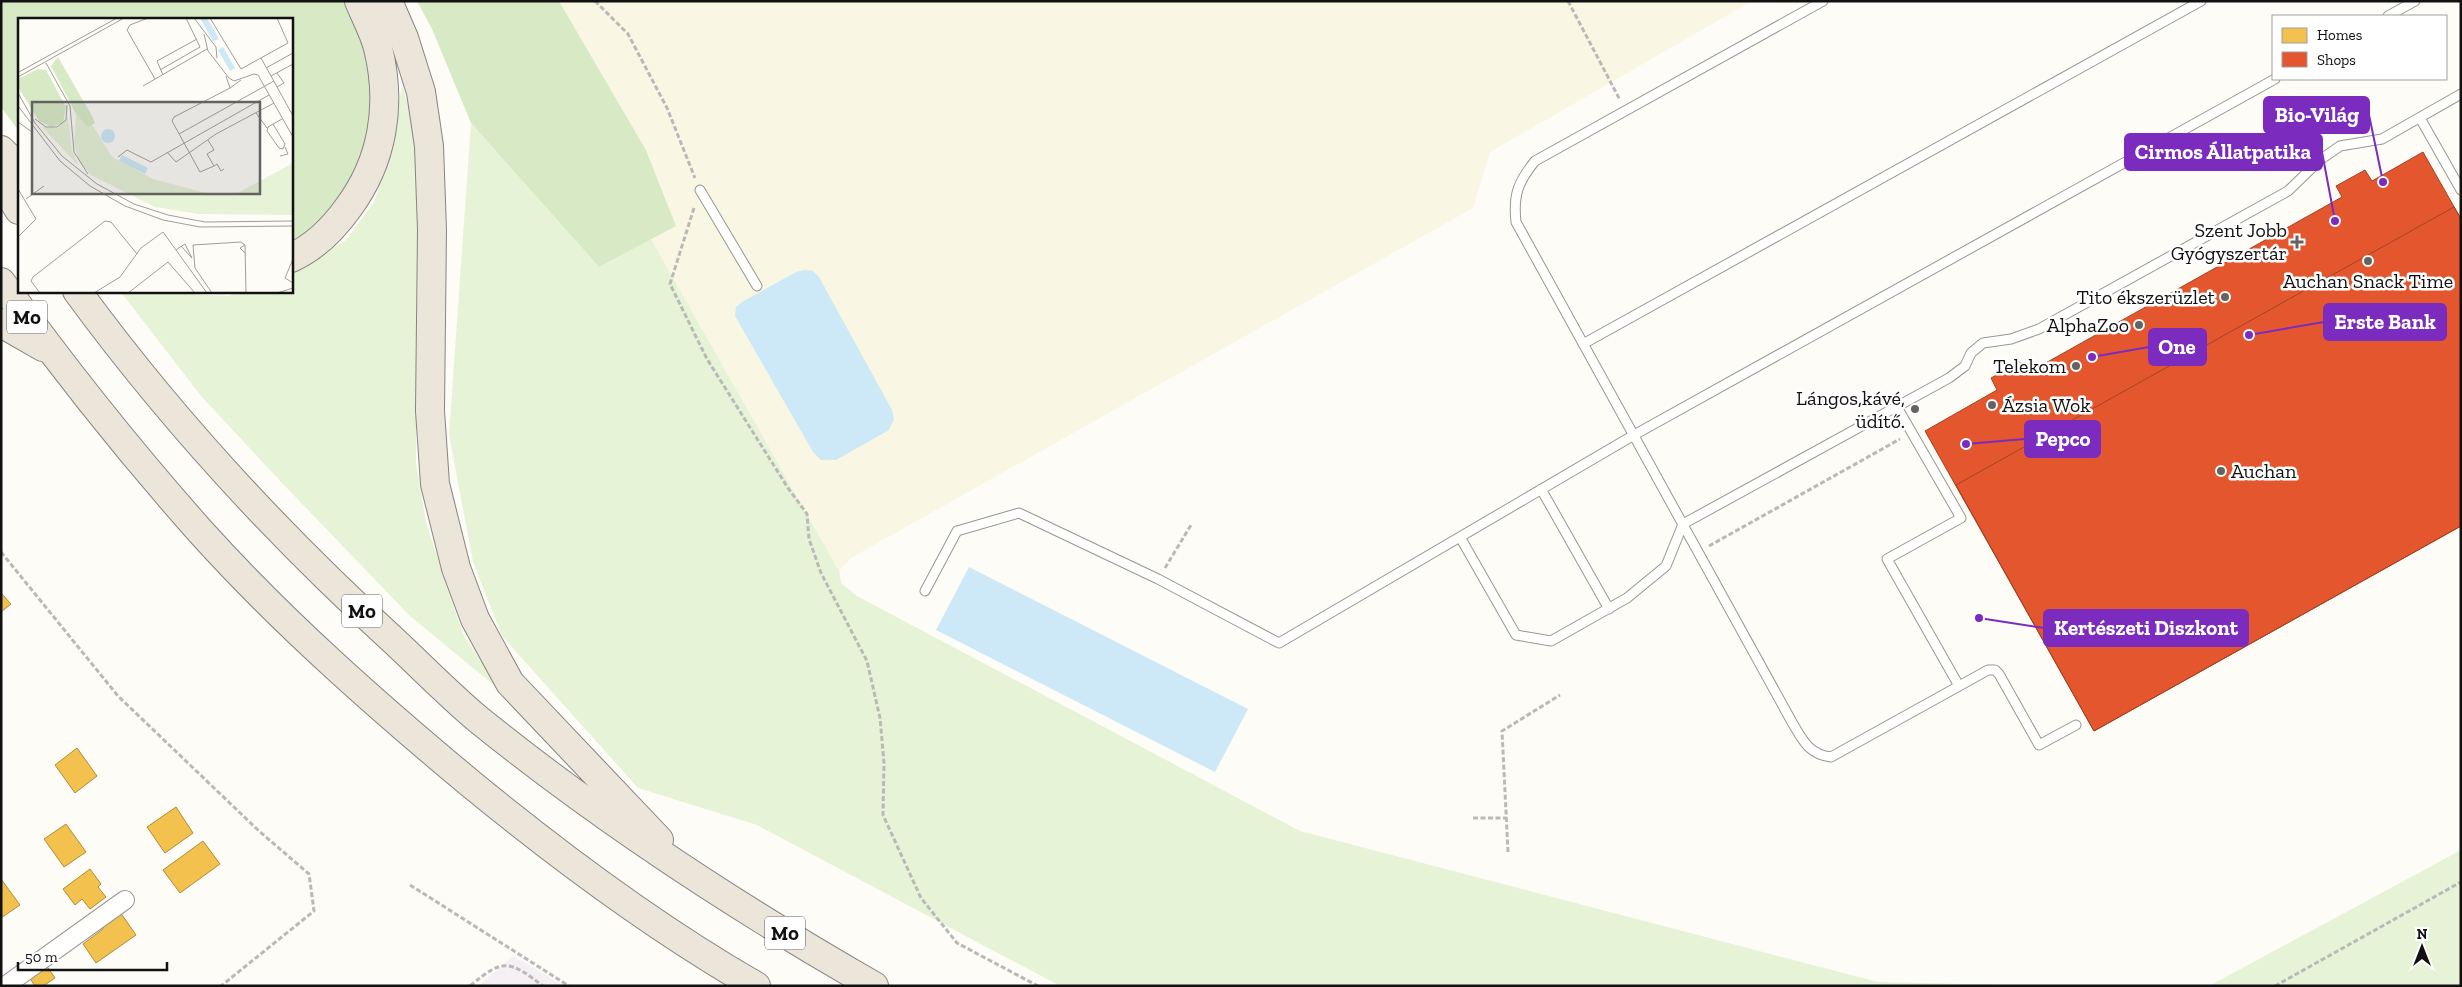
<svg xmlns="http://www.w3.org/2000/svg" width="2462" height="987" font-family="'Zilla Slab',serif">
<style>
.industrial{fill:#f5f0f3}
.farmland{fill:#f9f7e4}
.green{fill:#e7f3d7}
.forest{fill:#d8eac5}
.water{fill:#cde8f7}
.homes{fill:#f2c14e;stroke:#ae8c3c}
.shops{fill:#e4572e;stroke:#a54225}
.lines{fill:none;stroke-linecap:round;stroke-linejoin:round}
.service-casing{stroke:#979795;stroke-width:11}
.minor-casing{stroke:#979795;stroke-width:20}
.trunk-casing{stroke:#858482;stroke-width:30}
.path{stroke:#b9b9b8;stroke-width:3;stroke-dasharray:5 2.5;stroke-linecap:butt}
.service{stroke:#fffffe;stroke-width:9}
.minor{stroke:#fffffe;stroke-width:18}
.trunk{stroke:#ece5da;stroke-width:28}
.poi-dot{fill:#646362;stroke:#fff;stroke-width:2}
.labels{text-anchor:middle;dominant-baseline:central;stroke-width:5;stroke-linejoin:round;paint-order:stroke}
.shield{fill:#fff;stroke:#585858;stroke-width:1}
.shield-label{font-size:19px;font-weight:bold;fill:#111}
.poi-label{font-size:20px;fill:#111;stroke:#fff;text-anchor:end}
.inset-road{fill:none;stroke:#9f9e9b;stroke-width:1}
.view{fill:#646362;fill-opacity:0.15;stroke:#646362;stroke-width:2.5}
.inset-edge{fill:none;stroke:#111;stroke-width:2.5}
.leader{fill:none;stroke:#7b2cbf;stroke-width:2}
.callout-dot{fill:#7b2cbf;stroke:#fff;stroke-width:2}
.callout{fill:#7b2cbf;stroke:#7b2cbf;stroke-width:2}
.callout-label{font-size:21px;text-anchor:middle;font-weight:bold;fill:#fff}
</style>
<rect width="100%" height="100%" fill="#fdfcf7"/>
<path class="industrial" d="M513,956L565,986H478Z"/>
<path class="farmland" d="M559,1H1752L1490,152L1473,208L851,558L839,571L651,239L676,226L646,150Z"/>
<path class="green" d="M402,86L416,131L420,220L416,307V464L426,522L447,588L464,636L502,692L410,616L283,484L202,397L120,291L228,296L244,291H291V273L346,240L374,202L389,160Z
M471,123L599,267L651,239L839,571L841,583L857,596L1300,831L1878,982L2058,986H1060L757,825L638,788L502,636L473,562L449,435Z
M2461,850V986H2209Z"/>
<path class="forest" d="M1,1H343L367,53L373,122L359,177L327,223L291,247V19H19V131L1,107Z
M417,1H559L646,150L676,226L599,267L471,123L432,29Z"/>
<path class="water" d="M805,270L813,271L819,277L892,410L894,419L889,430L836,460H821L813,452L735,316L736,307L742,302L796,272Z
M969,567L1248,709L1215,772L936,630Z"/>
<path class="homes" d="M1,593L11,604L1,612Z
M77,748L97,776L75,793L55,765Z
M176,807L193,833L165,853L147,827Z
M66,824L86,852L64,867L44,839Z
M203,841L220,864L180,893L163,870Z
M90,869L101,884L98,887L106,897L90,909L82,899L75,905L63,889Z
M1,879L20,905L1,918Z
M120,912L136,935L96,963L83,944L103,929L101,926Z
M44,962L55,978L43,986H35L27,974Z"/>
<path class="shops" d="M2423,152L2461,219V526L2094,731L1925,431L1997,390L1991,378L2020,362L2026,374L2342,197L2336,186L2365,170L2372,181Z
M2454,207L2461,219V526L2094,731L1956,485Z"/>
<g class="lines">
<g class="service-casing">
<path id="service" d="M1823,1L1535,161C1518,182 1513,195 1516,222L1793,724C1803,741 1809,754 1831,757L1988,670H1995L1999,674L2039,745L2076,725
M2388,16L2415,1
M2420,118L2461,190
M700,190L757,286
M1583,344L2201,1
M1897,407L1961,518L1887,559L1959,686
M1541,489L1609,609
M1460,537L1516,635L1551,641L1627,598L1666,566L1683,524L1949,378L1965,366L1971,353L1983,343L2011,339L2039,329L2288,191L2320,160L2340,146L2382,139L2461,94
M925,591L957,531L1019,513L1158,579L1279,643L1634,435L2275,79"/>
</g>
<g class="minor-casing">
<path id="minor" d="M5,986L125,900"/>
</g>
<g class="trunk-casing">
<path id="trunk" d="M388,1L404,38L421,92L429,146L432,230L430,411L435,484L456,568L475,619L510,683L659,840
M1,150L19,168
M1,181L19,210
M291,258C315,247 333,229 348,208C383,161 392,105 378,48C374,32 365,16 359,1
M1,282C63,368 129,451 200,531C282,622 376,705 471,784C560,857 655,928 756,986
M77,291C170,418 277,534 393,640C421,666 449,695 479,720C603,820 736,907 874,986
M1,323L43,347"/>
</g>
<path class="path" d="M595,1L628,34L667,108L695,178
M1568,1L1620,100
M694,208L670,284L707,359L788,488L807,514L809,539L821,573L867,661L880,718L884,763L883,815L921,898L957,943L1038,986
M1709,546L1900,439
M1,552L118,696L259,831L309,874L314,911L221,986
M1165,568L1191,525
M1473,818H1507
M1508,852L1502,731L1560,695
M410,885L569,986
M470,986C503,958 509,960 543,986
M2275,986L2461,882"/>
<use href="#service" class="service"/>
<use href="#minor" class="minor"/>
<use href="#trunk" class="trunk"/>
</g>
<g class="poi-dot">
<path d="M2294.5 234.5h5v5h5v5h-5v5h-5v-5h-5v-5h5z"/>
<circle cx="2368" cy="261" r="5"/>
<circle cx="2225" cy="297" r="5"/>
<circle cx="2139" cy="325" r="5"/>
<circle cx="2076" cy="366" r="5"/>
<circle cx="1992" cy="405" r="5"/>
<circle cx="1915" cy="409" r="5"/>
<circle cx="2221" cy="471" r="5"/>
</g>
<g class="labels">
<g class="shield">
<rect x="7" y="300.5" width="40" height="33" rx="4"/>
<rect x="342" y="594.5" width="40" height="33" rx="4"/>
<rect x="765" y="916.5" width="40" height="33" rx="4"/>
</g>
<g class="shield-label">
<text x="27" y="317">M0</text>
<text x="362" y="611">M0</text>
<text x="785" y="933">M0</text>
</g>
<g class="poi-label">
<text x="2287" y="230">Szent Jobb<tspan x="2287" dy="23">Gyógyszertár</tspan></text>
<text x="2368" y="281" text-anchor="middle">Auchan Snack Time</text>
<text x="2215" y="297">Tito ékszerüzlet</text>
<text x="2129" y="325">AlphaZoo</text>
<text x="2066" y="366">Telekom</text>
<text x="1905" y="398">Lángos,kávé,<tspan x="1905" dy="23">üdítő.</tspan></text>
<text x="2002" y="405" text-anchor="start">Ázsia Wok</text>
<text x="2231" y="471" text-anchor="start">Auchan</text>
</g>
</g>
<g transform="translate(18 18)">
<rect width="275" height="275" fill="#fdfcf7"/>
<path d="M58,96L70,109L74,106L94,139L135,161L188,175L218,176L275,145V197L181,196L137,189L73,157L61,143L56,125ZM50,99L54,133L61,148L24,109L40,110Z" fill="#e7f3d7"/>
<path d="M40,39L74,98L77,105L70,109L58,96L33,48ZM20,51L28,52L48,89L45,105L33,109L21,103L0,69V61Z" fill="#d8eac5"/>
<path d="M182,0H189L201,21L195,23ZM205,29L217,50L212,53L200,32ZM83 118a7 7 0 1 1 14 0a7 7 0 1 1-14 0ZM104,137L130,150L127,156L101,143Z" fill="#cde8f7"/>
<path class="inset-road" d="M130,0L112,7L109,12L137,61M176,0L198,29L199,40M192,0L223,51L270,25L259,0M186,16L190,33L211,60L216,63L236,56L240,57L275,119M243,40L253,58M28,45L52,88L56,134L70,156M275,46L253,58L275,98M248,50L275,35M142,52L182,29L168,0M1,54L99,0M145,57L139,43L179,21M208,58L212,70L223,62M0,59L106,0M125,68L189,31M259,69L266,65L259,55M0,75L17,105L44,138L79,166L116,186L150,197L187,204L275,203M0,88L42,143L72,168L107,188L145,202L182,209L275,208M238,95L249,110M17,101L28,109H39L48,102L49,87M0,104L14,114M255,106L267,126L265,131L261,130L249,113L250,109L264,101M161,116L256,63M190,122L196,132L189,136L196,148L199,146L203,153L206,151M149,134L158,144L198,116L256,85M262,138L270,136L267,129M100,139L109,132L133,144L251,77M196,148L182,154L154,103L156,99L212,70M0,171L18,201L0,219M8,181L26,168M158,232L162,229L167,226L174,240L163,228M227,235L222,230L227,227L228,275M275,241L267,260L275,265M22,275L13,263L15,259L87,203L93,204L119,236M76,275L102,259L123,230L145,214L189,275M110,275L150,244L177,275M194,275L177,250L175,227L223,224L227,227M259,275L275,270"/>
<path class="view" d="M14,84H242V176H14Z"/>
<rect width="275" height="275" class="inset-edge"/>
</g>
<path class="leader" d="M2383 182L2369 115M2335 221L2322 152M2249 335L2324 322M2092 357L2149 347M1966 444L2025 439M1979 618L2044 628"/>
<g class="callout-dot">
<circle cx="2383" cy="182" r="5"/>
<circle cx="2335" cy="221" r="5"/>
<circle cx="2249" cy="335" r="5"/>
<circle cx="2092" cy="357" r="5"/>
<circle cx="1966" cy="444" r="5"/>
<circle cx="1979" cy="618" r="5"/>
</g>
<g class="callout">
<rect x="2264" y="97" width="105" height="36" rx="5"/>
<rect x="2125" y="134" width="197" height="36" rx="5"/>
<rect x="2324" y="304" width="122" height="36" rx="5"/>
<rect x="2149" y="329" width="57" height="36" rx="5"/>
<rect x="2025" y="421" width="75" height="36" rx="5"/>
<rect x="2044" y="610" width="204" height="36" rx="5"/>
</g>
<g class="callout-label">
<text x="2317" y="122">Bio-Világ</text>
<text x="2223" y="159">Cirmos Állatpatika</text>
<text x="2385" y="329">Erste Bank</text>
<text x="2177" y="354">One</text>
<text x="2063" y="446">Pepco</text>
<text x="2146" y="635">Kertészeti Diszkont</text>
</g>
<rect width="2462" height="987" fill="none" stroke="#111111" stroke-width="5"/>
<rect x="2272" y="15" width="175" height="65" fill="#ffffff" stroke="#a0a0a0"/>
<rect x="2282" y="28" width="25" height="15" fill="#f2c14e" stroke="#a0a0a0"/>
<text x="2317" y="40" font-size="15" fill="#111111">Homes</text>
<rect x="2282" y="52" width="25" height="15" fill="#e4572e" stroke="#a0a0a0"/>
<text x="2317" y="65" font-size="15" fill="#111111">Shops</text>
<g transform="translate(2422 947)" stroke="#ffffff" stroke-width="4" paint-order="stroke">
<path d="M0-4L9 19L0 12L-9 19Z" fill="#111111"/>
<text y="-8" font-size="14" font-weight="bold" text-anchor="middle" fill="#111111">N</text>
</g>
<path d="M18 962v8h149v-8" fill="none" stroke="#111111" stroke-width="2.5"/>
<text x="25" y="962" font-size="15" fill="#111111" stroke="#ffffff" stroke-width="4" paint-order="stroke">50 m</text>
</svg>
